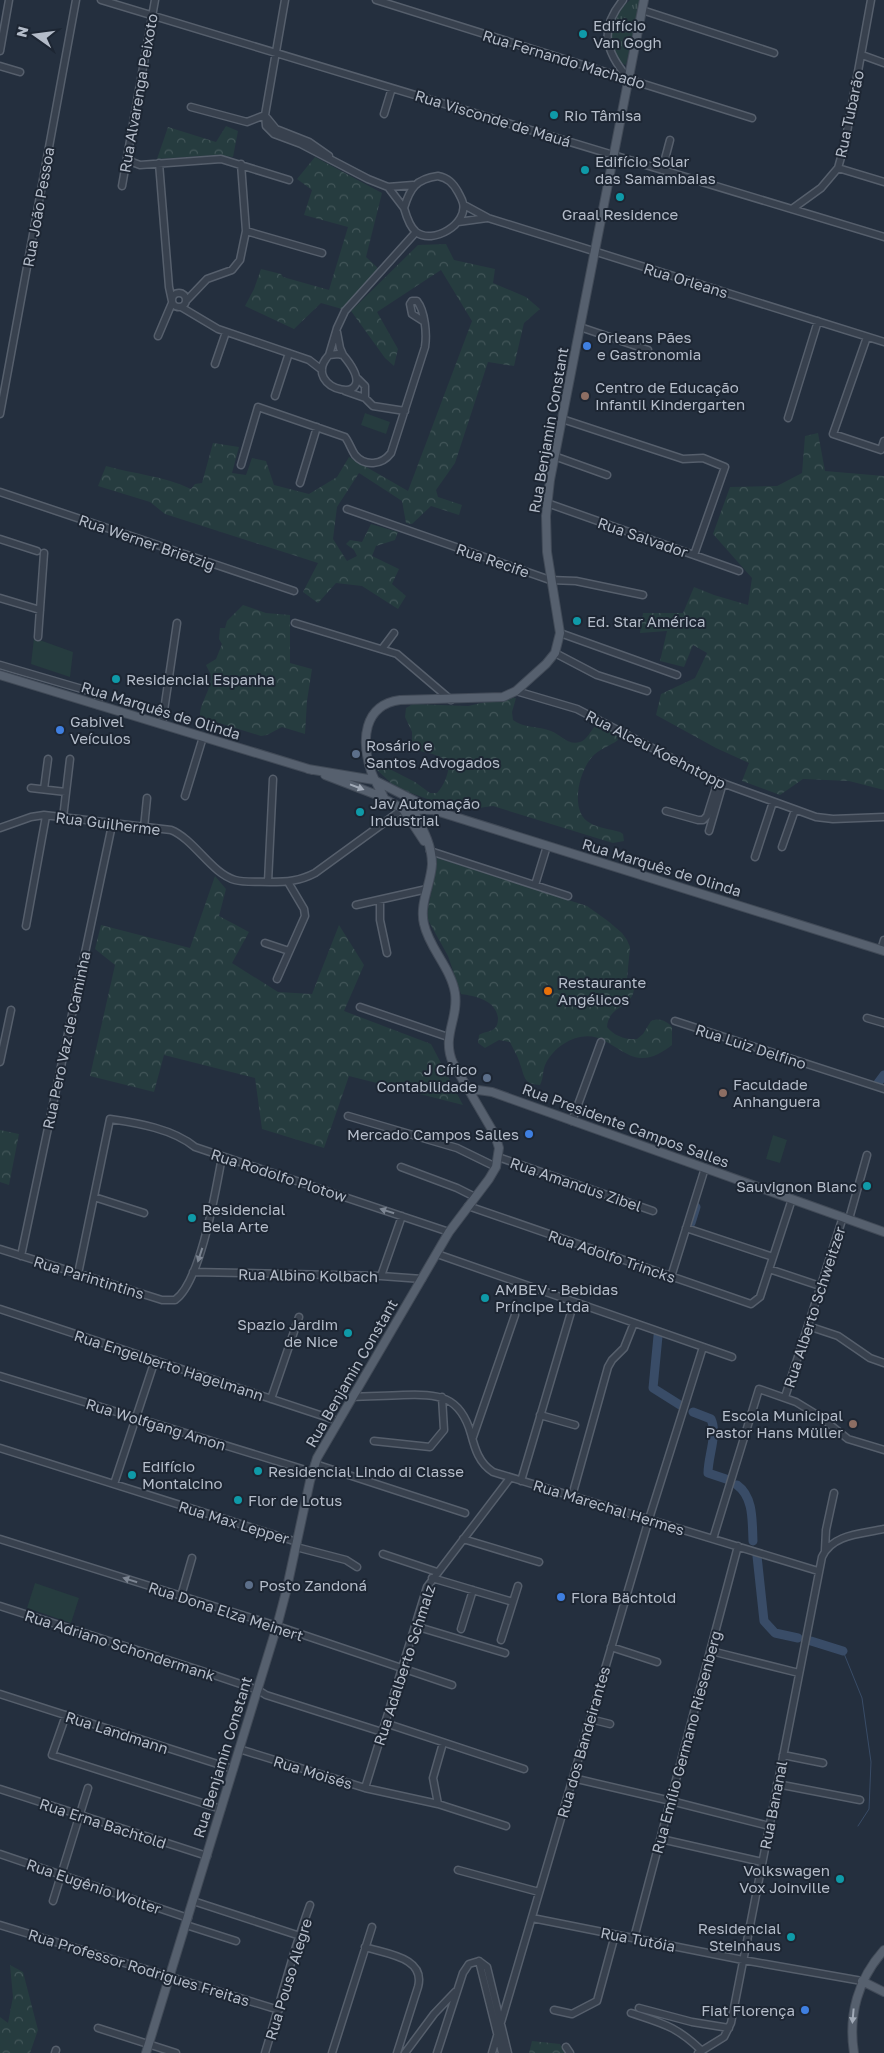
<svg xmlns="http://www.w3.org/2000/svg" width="884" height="2053" font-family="'Golos Text',sans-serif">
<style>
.grass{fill:#263c3f}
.forest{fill:url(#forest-crowns)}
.park{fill:url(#park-tufts)}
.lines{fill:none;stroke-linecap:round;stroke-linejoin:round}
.stream{stroke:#394c67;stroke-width:1}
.river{stroke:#394c67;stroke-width:9}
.minor-casing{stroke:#565f6c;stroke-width:9}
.major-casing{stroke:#414a57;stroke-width:10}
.minor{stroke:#38414e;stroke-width:6}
.major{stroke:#56606e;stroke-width:8}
.oneway{fill:#a1aab7}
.oneway2{fill:#7c8592}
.culture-dot{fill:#0f9aa8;stroke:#1d2633;stroke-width:2}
.shop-dot{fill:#3f7fe0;stroke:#1d2633;stroke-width:2}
.education-dot{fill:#8d6e63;stroke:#1d2633;stroke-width:2}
.service-dot{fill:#5c6f8a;stroke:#1d2633;stroke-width:2}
.food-dot{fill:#e8710a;stroke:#1d2633;stroke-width:2}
.labels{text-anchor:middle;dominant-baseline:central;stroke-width:4;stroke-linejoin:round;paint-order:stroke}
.poi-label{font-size:15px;fill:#b4bcc9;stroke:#1d2633;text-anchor:start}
.street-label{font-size:15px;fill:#b4bcc9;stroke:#1d2633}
</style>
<defs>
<pattern id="forest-crowns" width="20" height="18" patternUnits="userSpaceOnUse" patternTransform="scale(1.25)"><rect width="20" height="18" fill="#263c3f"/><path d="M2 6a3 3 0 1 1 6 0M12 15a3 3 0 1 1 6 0" fill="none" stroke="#435659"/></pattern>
<pattern id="park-tufts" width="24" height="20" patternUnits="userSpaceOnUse" patternTransform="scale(1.25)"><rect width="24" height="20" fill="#263c3f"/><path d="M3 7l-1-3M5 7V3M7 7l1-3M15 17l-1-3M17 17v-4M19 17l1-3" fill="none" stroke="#435659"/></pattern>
</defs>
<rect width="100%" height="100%" fill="#242f3e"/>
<path class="grass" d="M365,413L390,422L386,434L361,425Z
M34,638L73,652L70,677L31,664Z
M773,1135L787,1140L780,1163L766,1159Z
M35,1583L79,1598L71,1623L27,1608Z"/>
<path class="forest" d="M226,126L238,131L233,157L215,155L157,159L168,127L216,142Z
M315,157L382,193L366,257L380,270L342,309L321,303L294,329L245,306L254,289L261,269L281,274L283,277L329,290L348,227L304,215L312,190L297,179Z
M446,244L454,260L495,269L493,283L526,297L540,309L524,323L514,366L488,362L455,463L436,490L438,497L462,505L459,515L431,506L412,524L406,523L402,501L359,473L337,507L333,539L347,561L357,556L354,550L346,544L350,540L362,542L371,524L398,532L395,540L376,546L372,556L399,569L392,584L406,596L398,609L362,586L336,583L318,603L303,592L318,563L165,514L150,502L98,486L106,466C134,474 164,476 191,489L195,484L202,483L213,443L239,447L232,473L246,475L252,458L266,461L274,485L309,494L337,477L349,457L408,491L472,321L441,270L377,312L398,349L394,366L385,358L351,311L418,245Z
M818,433L825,471L884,476V790L849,781L803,779L780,795L742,781L749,763L716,748L656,715L661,694L695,678L707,653L693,645L684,667L660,661L667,631L640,633L643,613H683L694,587L714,595L748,605L752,578L713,534L730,487L777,486L802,473L805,436Z
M243,605L266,613L290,615V663L312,669L307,701L305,734L282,727L267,735L261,736L200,717C199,703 211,691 211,677C211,673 207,668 206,665L216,659L222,644L219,639L220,628H225L227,621Z
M508,697L516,698L512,712L513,720C523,728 539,726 551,731C560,734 568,746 580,742C587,740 591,730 596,725C605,727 616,729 618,740C610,746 599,749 592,757C579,771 569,812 590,823C598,828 610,829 620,832L623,834L624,841L613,843L603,840L493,806L464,810L452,808L411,793L392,784L376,769V763H378L415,782L430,793H437C443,786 446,780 448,771C453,754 424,754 412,748V732L405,717L406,708L413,704L468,706Z
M437,858L587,906L608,921L622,933L627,940L630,947L627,979L634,984C636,1009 609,1003 607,1027C614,1036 626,1040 637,1039L643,1034L651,1021C659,1017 667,1021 672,1027V1045C663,1052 652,1059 640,1058C628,1057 615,1046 605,1041C584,1028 556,1043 546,1063C542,1070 544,1078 540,1085C523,1084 525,1077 520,1064C518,1056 513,1049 510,1042L499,1040L485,1048L478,1043L479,1035C483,1032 490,1032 494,1029C497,1027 498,1022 498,1018C496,1000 475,996 461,994L448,956L428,920L427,912L436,871Z
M215,876L226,889L219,916L249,932L232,963L278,992L312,994L339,925L364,965L344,1011L431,1044L463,1105L349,1076L324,1148L262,1129L255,1078L164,1055L154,1092L90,1076L115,965L95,949L101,925L190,948Z
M0,1130L19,1134L9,1185L0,1182Z
M10,1965L23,1972L38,2030L30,2053H0V2017L8,2023L13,1997Z
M532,2041L560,2044L565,2053H529Z"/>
<path class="park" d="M630,0H640L626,65C598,55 613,14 630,0Z"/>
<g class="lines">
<path class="stream" d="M843,1651L862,1698L871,1762L869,1809L858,1826"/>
<path class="river" d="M878,1083L884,1075
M691,1223L696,1207
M658,1336L653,1388L680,1405
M693,1412L711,1419C718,1434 708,1456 708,1473L726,1479
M737,1485C754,1497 752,1522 753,1541
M757,1556L764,1621L775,1633L798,1638
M811,1641L843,1651"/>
<g class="minor-casing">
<path id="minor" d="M101,0L884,237
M285,0L265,115L266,126L274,134L301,144L368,179L388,187L413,185
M376,0L752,118
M623,0C599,29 605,51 628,78
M642,10L774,53
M0,51L9,0
M862,55L884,63
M0,66L20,72
M191,107L247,122L265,115
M384,114L392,88
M267,118L276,129L309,142L329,156
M128,155L132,162L140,165L221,159L289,180
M159,163L169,287L172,301
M838,168L884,182
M662,170L670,140
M438,176C448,178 453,183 458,192C460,196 462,199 463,203C468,224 433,245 416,232C410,227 406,215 404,208C410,188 416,179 438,176Z
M122,186L155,0
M388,187L404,208
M464,205L488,218L884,342
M792,209L821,188L838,168L845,143L871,0
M458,222L487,218
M246,231L322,253
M172 300a7 7 0 1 1 14 0a7 7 0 1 1-14 0Z
M186,301L207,279L232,270L240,260L246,231L241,164
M181,307L218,329L309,360L322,370
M580,327L648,350
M337,332L340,348L343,355
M158,336L172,303
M867,337L833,434L881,450L884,441
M338,354L343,355C390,411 296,391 329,355Z
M329,355L337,328L345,311L416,232
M215,364L226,332
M358,379L365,386V398
M345,391L365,398L373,406L405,411
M275,396L289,353
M0,414L76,0
M788,418L818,321
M562,419L683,459L703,458L725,467L694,555
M554,456L607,475
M241,465L258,407L345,437C349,442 351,449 355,455C365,467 382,465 391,453L425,347C427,334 425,311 417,301H412L410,304L412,314L423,321
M300,483L317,427
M0,492L294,591
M547,503L739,571
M347,509L550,580L576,581L643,595
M0,539L37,551
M0,598L40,610
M295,623L397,654L451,700
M560,633L677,675
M38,637L44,553
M382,649L394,633
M555,653L597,675L647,691
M0,665L99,694L98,705
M516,691L577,709L714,780L816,817L833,819L884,817
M162,724L177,623
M31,788L66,792
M44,789L48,759
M185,796L203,737
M666,811L698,820H703L707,816L718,781
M63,818L70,759
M0,828L31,817L44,815L171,830C194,839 212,874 235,880C246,883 259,881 270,882C286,882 300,881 315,873L403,809
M144,828L147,798
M709,831L723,783
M782,847L795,810
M430,851L568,896
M755,857L773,802
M268,882L273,779
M535,885L547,846
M380,900V920L387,953
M356,905L427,889
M26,926L46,816
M265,943L289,951
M881,950L884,940
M277,979L305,916L304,909L288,882
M360,1007L448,1037
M867,1018L884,1023
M675,1021L884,1089
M0,1062L11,1010
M348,1116L457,1148L496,1167
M572,1121L601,1042
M498,1157L653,1211
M401,1167L457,1188L475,1197
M94,1197L144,1213
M468,1206L751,1304L760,1297L792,1199
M849,1219L867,1155
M686,1228L773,1257
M0,1249L162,1300H175C201,1282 216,1188 222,1157
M437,1254L732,1357
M21,1256L112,825
M769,1269L820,1286
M193,1272L381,1276L422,1279
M78,1274L110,1119C138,1123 173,1129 195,1147L449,1232
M381,1276L402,1216
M671,1277L705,1168
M0,1309L338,1421
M808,1326L838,1336L870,1358L884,1363
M0,1376L312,1472
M352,1397C369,1396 386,1396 403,1395C438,1394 460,1395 471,1434C475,1449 479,1463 493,1472L818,1571
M785,1397L843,1217
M271,1399L299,1317
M540,1415L575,1425
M473,1437L515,1315
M374,1441L430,1447L444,1430L442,1397
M0,1448L297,1542
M315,1464L465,1513
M521,1481L574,1302
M114,1484L155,1360
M572,1496L608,1367L612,1360L624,1348L634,1323
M0,1539L277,1626L452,1685
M463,1539L539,1562
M713,1539L759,1389L796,1402L819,1416L848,1439L884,1450
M296,1547L346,1560L357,1567
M825,1550L826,1530L834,1493
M383,1554L437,1572
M432,1578L513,1602
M181,1596L192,1558
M0,1606L202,1671L258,1690L266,1695L382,1732
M415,1626L505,1653
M461,1629L473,1590
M501,1640L518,1586
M611,1647L657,1662
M711,1651L799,1673
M0,1694L233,1769
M66,1715L52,1755L221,1809
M590,1719L610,1724
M385,1723L524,1769
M239,1749L365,1788L438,1804L506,1826
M783,1755L823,1763
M573,1778L671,1801L769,1826
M777,1784L860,1800
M365,1788L427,1587L510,1478
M0,1789L207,1856
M438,1804L433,1778L443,1743
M661,1839L762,1862
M0,1854L188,1918
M458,1870L539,1892
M53,1901L88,1788
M193,1901L300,1936
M532,1918L743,1960L862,1981
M0,1925L279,2010
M186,1925L236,1941
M634,1938L738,1546
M365,1947C386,1954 426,1957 418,1987L397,2053
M479,1961L487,1967L508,2053
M479,1961L502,2053
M639,2008L692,2022L729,2028
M554,2010L572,2014L597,2001L615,1935
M631,2013C664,2024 676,2026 702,2051
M98,2028L176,2053
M566,2047L570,2053
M55,2053L56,2050
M265,2053C280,2004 292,1953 310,1905
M332,2053L372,1927
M405,2053L434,2014L455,1992
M437,2053L463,1973L469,1964L479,1961
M492,2053L649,1519L703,1347
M698,2053L724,2037L731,2023L822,1557C832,1534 862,1534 884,1529"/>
</g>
<g class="major-casing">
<path id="major" d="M0,675L312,770
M308,769L374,780L433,810L884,951
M325,775L377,795L403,809L431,810
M384,798C380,789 374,780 371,771C361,741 363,705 400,700L503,697L516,691L546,664L555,653L560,633L547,552L546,516L550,480L644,0
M403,809L424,841
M471,1092L478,1090L492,1092L884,1232
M862,1981L884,1992
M146,2053L277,1626L286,1592L310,1481L317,1458L449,1232L489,1179L496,1167L499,1148L495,1135L453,1063C441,1036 459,1019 455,993C451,968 429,948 424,924C419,904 431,884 432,864C432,839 416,819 407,797
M854,2053C848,2015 858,1979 884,1950"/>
</g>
<use href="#minor" class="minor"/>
<use href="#major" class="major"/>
</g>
<defs><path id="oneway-solid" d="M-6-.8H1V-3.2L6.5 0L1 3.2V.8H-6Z" transform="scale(1.25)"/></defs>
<g class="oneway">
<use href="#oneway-solid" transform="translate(357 787) rotate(21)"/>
<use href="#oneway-solid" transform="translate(853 2016) rotate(95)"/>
</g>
<g class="oneway2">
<use href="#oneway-solid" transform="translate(387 1211) rotate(-162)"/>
<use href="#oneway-solid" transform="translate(200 1255) rotate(108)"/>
<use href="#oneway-solid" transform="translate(130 1580) rotate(-163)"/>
</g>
<g class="culture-dot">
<circle cx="583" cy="34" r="5"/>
<circle cx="554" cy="115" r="5"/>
<circle cx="585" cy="170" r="5"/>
<circle cx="620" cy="197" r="5"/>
<circle cx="577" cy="621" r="5"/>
<circle cx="116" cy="679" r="5"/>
<circle cx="360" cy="812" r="5"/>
<circle cx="867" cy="1186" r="5"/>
<circle cx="192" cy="1218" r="5"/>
<circle cx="485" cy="1298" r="5"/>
<circle cx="348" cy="1333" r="5"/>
<circle cx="258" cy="1471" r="5"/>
<circle cx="132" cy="1475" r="5"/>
<circle cx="238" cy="1500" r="5"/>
<circle cx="840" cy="1879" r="5"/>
<circle cx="791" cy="1937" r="5"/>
</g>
<g class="shop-dot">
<circle cx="587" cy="346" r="5"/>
<circle cx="60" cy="730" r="5"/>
<circle cx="529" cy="1134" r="5"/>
<circle cx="561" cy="1597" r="5"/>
<circle cx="805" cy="2010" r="5"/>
</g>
<g class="education-dot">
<circle cx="585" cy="396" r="5"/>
<circle cx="723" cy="1093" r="5"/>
<circle cx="853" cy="1424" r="5"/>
</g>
<g class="service-dot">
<circle cx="356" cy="754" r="5"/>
<circle cx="487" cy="1078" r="5"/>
<circle cx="249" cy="1585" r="5"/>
</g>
<circle class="food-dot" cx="548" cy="991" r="5"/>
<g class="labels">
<g class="poi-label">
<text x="593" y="25">Edifício<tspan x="593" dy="17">Van Gogh</tspan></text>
<text x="564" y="115">Rio Tâmisa</text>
<text x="595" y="161">Edifício Solar<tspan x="595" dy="17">das Samambaias</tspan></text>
<text x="620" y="214" text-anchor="middle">Graal Residence</text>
<text x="597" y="337">Orleans Pães<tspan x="597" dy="17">e Gastronomia</tspan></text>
<text x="595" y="387">Centro de Educação<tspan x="595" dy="17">Infantil Kindergarten</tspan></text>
<text x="587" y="621">Ed. Star América</text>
<text x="126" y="679">Residencial Espanha</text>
<text x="70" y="721">Gabivel<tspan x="70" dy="17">Veículos</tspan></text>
<text x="366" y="745">Rosário e<tspan x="366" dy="17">Santos Advogados</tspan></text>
<text x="370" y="803">Jav Automação<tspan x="370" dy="17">Industrial</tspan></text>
<text x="558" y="982">Restaurante<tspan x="558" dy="17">Angélicos</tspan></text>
<text x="477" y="1069" text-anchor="end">J Círico<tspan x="477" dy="17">Contabilidade</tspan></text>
<text x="733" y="1084">Faculdade<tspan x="733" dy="17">Anhanguera</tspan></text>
<text x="519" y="1134" text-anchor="end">Mercado Campos Salles</text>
<text x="857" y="1186" text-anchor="end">Sauvignon Blanc</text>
<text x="202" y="1209">Residencial<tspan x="202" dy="17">Bela Arte</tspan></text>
<text x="495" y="1289">AMBEV - Bebidas<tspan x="495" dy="17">Príncipe Ltda</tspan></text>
<text x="338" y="1324" text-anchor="end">Spazio Jardim<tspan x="338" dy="17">de Nice</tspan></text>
<text x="843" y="1415" text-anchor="end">Escola Municipal<tspan x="843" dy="17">Pastor Hans Müller</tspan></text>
<text x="142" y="1466">Edifício<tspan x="142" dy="17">Montalcino</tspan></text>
<text x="268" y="1471">Residencial Lindo di Classe</text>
<text x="248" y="1500">Flor de Lotus</text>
<text x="259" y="1585">Posto Zandoná</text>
<text x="571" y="1597">Flora Bächtold</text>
<text x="830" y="1870" text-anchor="end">Volkswagen<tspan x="830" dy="17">Vox Joinville</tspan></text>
<text x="781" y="1928" text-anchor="end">Residencial<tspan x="781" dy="17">Steinhaus</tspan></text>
<text x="795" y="2010" text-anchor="end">Fiat Florença</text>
</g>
<g class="street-label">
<text transform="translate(564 59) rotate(17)">Rua Fernando Machado</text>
<text transform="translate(138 93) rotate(-80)">Rua Alvarenga Peixoto</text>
<text transform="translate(849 114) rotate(-78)">Rua Tubarão</text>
<text transform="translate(493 118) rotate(17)">Rua Visconde de Mauá</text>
<text transform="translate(38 207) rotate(-80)">Rua João Pessoa</text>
<text transform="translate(686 280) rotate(17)">Rua Orleans</text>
<text transform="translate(548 430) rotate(-80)">Rua Benjamin Constant</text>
<text transform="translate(643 537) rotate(19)">Rua Salvador</text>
<text transform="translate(147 542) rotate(19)">Rua Werner Brietzig</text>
<text transform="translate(493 560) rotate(19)">Rua Recife</text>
<text transform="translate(161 710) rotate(17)">Rua Marquês de Olinda</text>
<text transform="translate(656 749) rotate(27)">Rua Alceu Koehntopp</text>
<text transform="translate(108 823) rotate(7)">Rua Guilherme</text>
<text transform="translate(662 867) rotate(17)">Rua Marquês de Olinda</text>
<text transform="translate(66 1040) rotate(-78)">Rua Pero Vaz de Caminha</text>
<text transform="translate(751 1046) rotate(18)">Rua Luiz Delfino</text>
<text transform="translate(626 1125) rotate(20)">Rua Presidente Campos Salles</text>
<text transform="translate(279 1175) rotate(18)">Rua Rodolfo Plotow</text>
<text transform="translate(576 1184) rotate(19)">Rua Amandus Zibel</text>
<text transform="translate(612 1256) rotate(19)">Rua Adolfo Trincks</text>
<text transform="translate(308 1275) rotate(1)">Rua Albino Kolbach</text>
<text transform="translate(89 1277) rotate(17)">Rua Parintintins</text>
<text transform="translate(814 1307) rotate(-72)">Rua Alberto Schweitzer</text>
<text transform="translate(169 1365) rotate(18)">Rua Engelberto Hagelmann</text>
<text transform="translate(351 1373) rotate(-60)">Rua Benjamin Constant</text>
<text transform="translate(156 1424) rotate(17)">Rua Wolfgang Amon</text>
<text transform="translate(609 1507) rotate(17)">Rua Marechal Hermes</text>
<text transform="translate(234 1522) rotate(17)">Rua Max Lepper</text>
<text transform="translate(226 1611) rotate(18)">Rua Dona Elza Meinert</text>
<text transform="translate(120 1645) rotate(18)">Rua Adriano Schondermank</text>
<text transform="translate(404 1665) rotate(-72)">Rua Adalberto Schmalz</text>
<text transform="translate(117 1732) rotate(18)">Rua Landmann</text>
<text transform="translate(583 1742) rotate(-74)">Rua dos Bandeirantes</text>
<text transform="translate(686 1742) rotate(-75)">Rua Emílio Germano Riesenberg</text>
<text transform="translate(222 1757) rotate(-73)">Rua Benjamin Constant</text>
<text transform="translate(313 1772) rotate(17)">Rua Moisés</text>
<text transform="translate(773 1805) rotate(-79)">Rua Bananal</text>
<text transform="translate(103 1823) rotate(18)">Rua Erna Bachtold</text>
<text transform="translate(94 1886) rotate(19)">Rua Eugênio Wolter</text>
<text transform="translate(638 1939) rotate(11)">Rua Tutóia</text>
<text transform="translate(139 1967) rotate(17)">Rua Professor Rodrigues Freitas</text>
<text transform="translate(288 1979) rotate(-73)">Rua Pouso Alegre</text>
</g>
</g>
<g transform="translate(35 35) rotate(284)" stroke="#1d2633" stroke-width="4" paint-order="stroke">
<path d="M0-4L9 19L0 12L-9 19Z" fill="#b4bcc9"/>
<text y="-8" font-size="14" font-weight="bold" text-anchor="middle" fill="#b4bcc9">N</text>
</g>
</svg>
